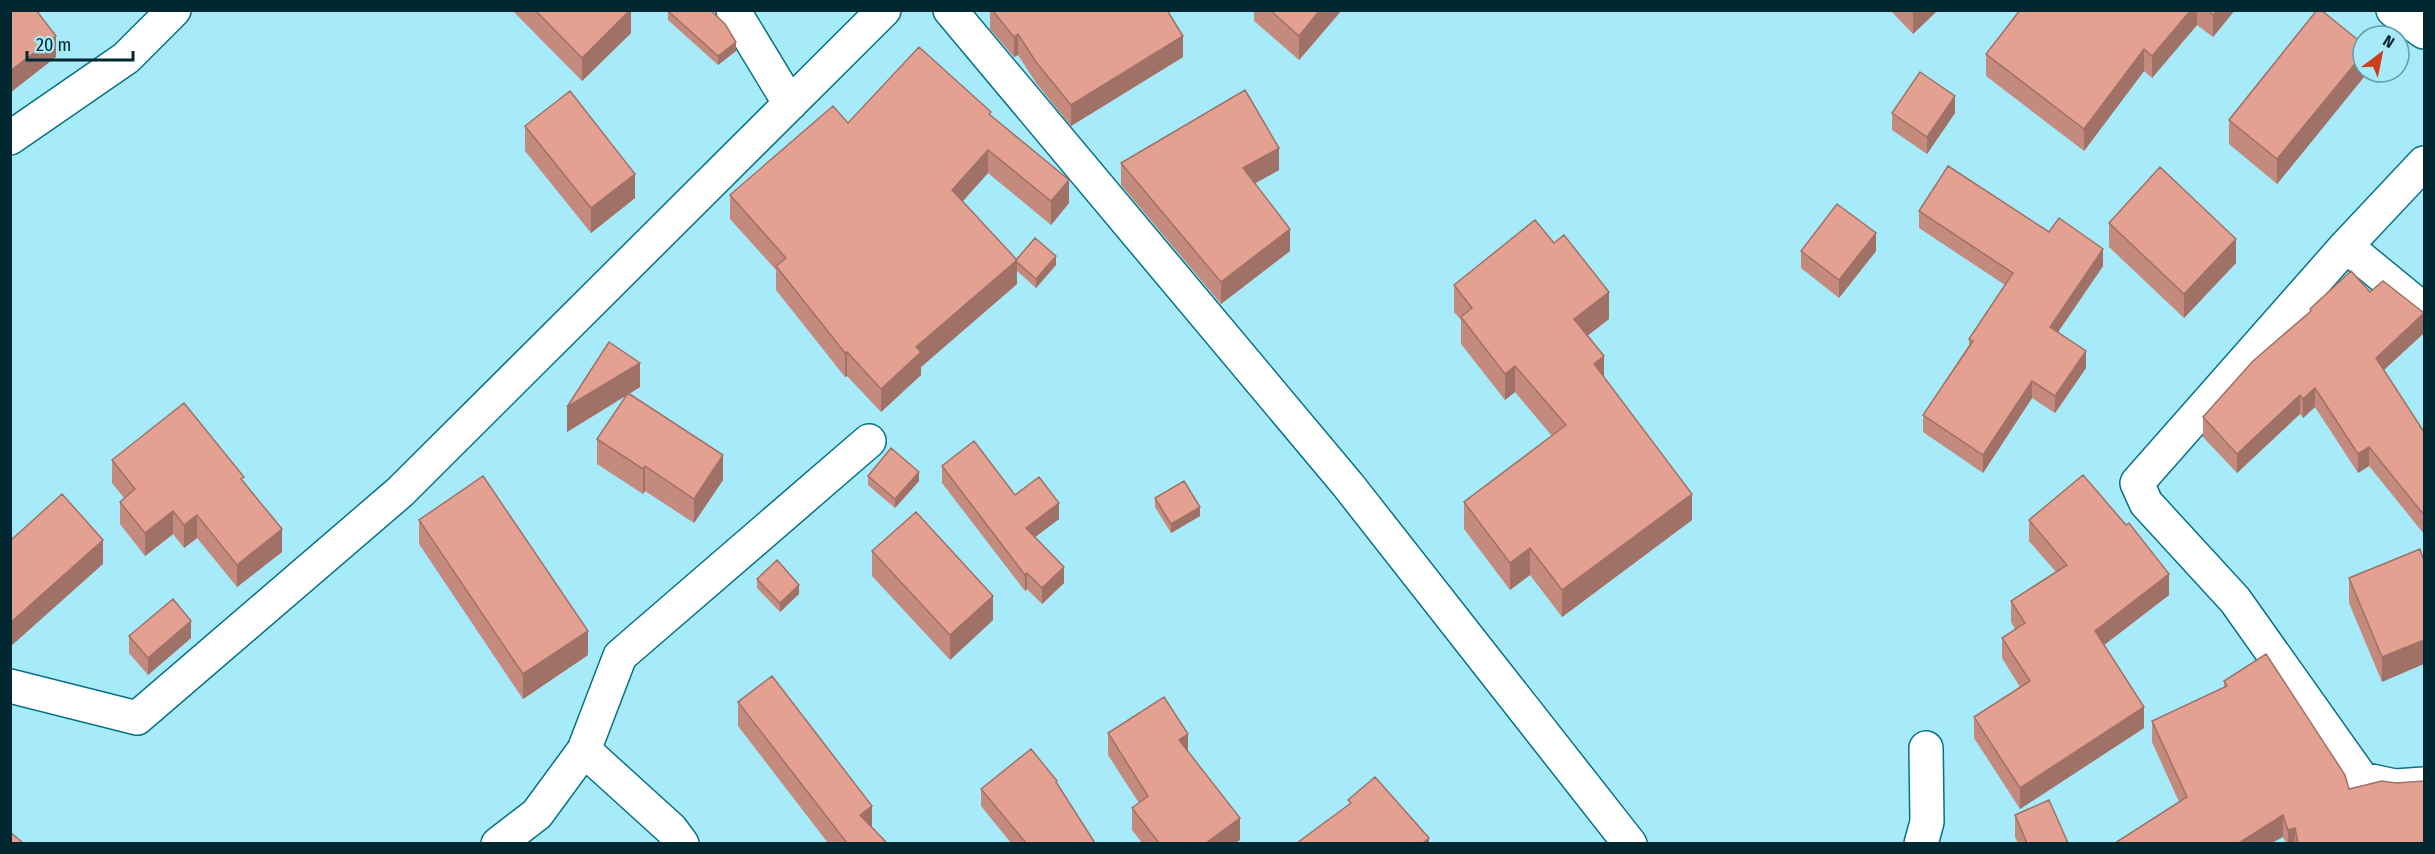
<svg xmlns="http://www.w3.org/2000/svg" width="2435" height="854" font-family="'Fira Sans Condensed',sans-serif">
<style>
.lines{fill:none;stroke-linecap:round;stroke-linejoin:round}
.minor-casing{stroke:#087285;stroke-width:36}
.minor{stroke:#fff;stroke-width:33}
.wall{fill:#c48a7d}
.shaded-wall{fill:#a07166}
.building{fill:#e4a191;stroke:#a07166;stroke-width:1.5}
</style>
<rect width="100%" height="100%" fill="#a7eafa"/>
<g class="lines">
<g class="minor-casing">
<path id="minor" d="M733,10L790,104
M950,10L1348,485L1630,844
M2393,10L2424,32
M10,138L126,58L174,10
M2424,163L2346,246L2424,310
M2346,246L2137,483L2146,503L2235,600L2362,779L2395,786L2424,784
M10,686L137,718L400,492L884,10
M584,750L671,829L682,844
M498,844L537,814L584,750L620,656L869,441
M1921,844L1927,822L1926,748"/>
</g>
<use href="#minor" class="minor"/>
</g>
<path class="wall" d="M512,10H631V33L582,81Z
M990,10H1167L1183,57L1071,126L1036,83L1018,55L1014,57L990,29Z
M1254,10H1342L1299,60L1254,21Z
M1890,10H1938L1913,34Z
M2020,10H2235L2213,37L2197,25L2152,78L2144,71L2084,151L1986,76V54Z
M668,11L736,51L718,65L668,20Z
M2368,72L2277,184L2229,144V120Z
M1892,113H1955L1927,154L1892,130Z
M991,116L1069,203L1051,225L988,173L963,201L1016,260L1056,265L1036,288L1017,271V284L921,367V375L881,412L847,376L845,377L776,290V270L730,219V195L848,123Z
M525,126L635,198L591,233L525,151Z
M1121,163L1279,170L1255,183L1290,251L1221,304L1121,185Z
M1919,211L2049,232L2103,266L2058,332L2086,368L2055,413L2032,398L1983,473L1923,432V415L1969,345V339L2005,285L1919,228Z
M2109,223L2236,263L2184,318L2109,247Z
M1801,251H1876L1839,298L1801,268Z
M1454,285L1609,319L1587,336L1604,377L1692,520L1562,617L1530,575L1510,590L1464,529V502L1552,436L1515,392L1505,400L1461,344V320L1454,312Z
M2370,292L2424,333L2384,370L2424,432V534L2369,466L2358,473L2315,407L2303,418L2300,414L2237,473L2203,437V417L2310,312V309Z
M640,387L629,394L723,480L694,523L645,491L643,494L597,464V439L627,395L567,432V407Z
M112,460L244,482L282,552L237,587L197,538L184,548L173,534L145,556L120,524V502L124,498L112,483Z
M942,466L1015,495L1059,519L1035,537L1064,583L1042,604L1027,589L1025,591L942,483Z
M868,476L919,481L895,508L868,485Z
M1155,498L1200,516L1171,533L1155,507Z
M419,520L588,655L523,699L419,544Z
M2029,520L2169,595L2104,645L2144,728L2020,809L1974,738V717L2020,687L2002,658V638L2015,629L2011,622V601L2056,572L2029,541Z
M872,551L993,620L950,660L872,576Z
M2424,561L2382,682L2349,603V578Z
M757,579L799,594L780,612L757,588Z
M129,636L191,638L148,675L129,653Z
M2224,681L2349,789L2424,843H2286L2283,837L2179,802L2152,742V721L2224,688Z
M738,702L872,828L887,843H828L738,726Z
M1108,733L1188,752L1240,840L1235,843H1142L1132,830V808L1139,803L1108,755Z
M1057,785L1095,843H1011L981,806V789Z
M2015,815L2068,843H2018L2015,837Z"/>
<path class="shaded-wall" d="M631,10V33L582,81V58Z
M1320,10H1342L1299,60V36Z
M1913,10H1938L1913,34Z
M2191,10H2197V25L2152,78V56Z
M2217,10H2235L2213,37V15Z
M1018,34V55L1014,57V37Z
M56,36V57L10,93V71Z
M1183,36V57L1071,126V105Z
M736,42V51L718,65V56Z
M2144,49V71L2084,151V129Z
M2363,54V72H2368L2277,184V159Z
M1955,96V113L1927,154V137Z
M1279,148V170L1243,190V168Z
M988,150V173L952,213V190Z
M635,174V198L591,233V208Z
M1069,180V203L1051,225V201Z
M1290,229V251L1221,304V282Z
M1876,233V251L1839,298V280Z
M2236,239V263L2184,318V294Z
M2103,249V266L2050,344V327Z
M1056,256V265L1036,288V279Z
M1017,260V284L921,367V375L881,412V389L916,347Z
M1609,292V319L1574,346V319Z
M2424,313V333L2376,377V358Z
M2086,351V368L2055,413V396Z
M847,352V376L845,377V353Z
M1604,356V383L1594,364Z
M640,363V387L567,432V407Z
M1515,366V392L1505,400V374Z
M2032,381V398L1983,473V455Z
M2315,388V407L2303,418V399Z
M2300,395V414L2237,473V454Z
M2369,447V466L2358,473V454Z
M723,455V480L694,523V499Z
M645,466V491L643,494V469Z
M919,472V481L895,508V499Z
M1692,494V520L1562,617V590Z
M1059,503V519L1026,544V528Z
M1200,507V516L1171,533V524Z
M173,511V534L145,556V533Z
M197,515V538L184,548V525Z
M282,529V552L237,587V565Z
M103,540V564L10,647V623Z
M1530,548V575L1510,590V563Z
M1064,567V583L1042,604V588Z
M1027,573V589L1025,591V575Z
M2169,574V595L2095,652V631Z
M799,585V594L780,612V603Z
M993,596V620L950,660V635Z
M191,621V638L148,675V658Z
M588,631V655L523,699V674Z
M2424,640V664L2382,682V657Z
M2144,707V728L2020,809V788Z
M1188,734V756L1179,740Z
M872,806V830L860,815Z
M2283,815V837L2272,843H2239Z
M1240,818V840L1235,843H1206Z
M2295,828V843H2288V830Z
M1429,838V843H1423Z"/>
<path class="building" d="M10,10H36L56,36L10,71Z
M535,10H630L582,58Z
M669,10H710L725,24L736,42L718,56L668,11Z
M992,10H1167L1183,36L1071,105L1036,62L1018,34L1014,37Z
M1270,10H1320L1299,36Z
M2020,10H2191L2152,56L2144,49L2084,129L1986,54Z
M2207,10H2217L2213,15Z
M2317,10H2321L2363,44V54L2277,159L2229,120Z
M919,47L991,112L989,114L1069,180L1051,201L988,150L952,190L1017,260L916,347L921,352L881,389L847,352L845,353L776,266L786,258L730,195L833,106L848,123Z
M1920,72L1955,96L1927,137L1892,113Z
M1245,90L1279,148L1243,168L1290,229L1221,282L1121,163Z
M570,91L635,174L591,208L525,126Z
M1948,166L2049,232L2059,218L2103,249L2050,327L2086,351L2055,396L2032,381L1983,455L1923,415L1973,341L1969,339L2013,273L1919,211Z
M2160,167L2236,239L2184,294L2109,223Z
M1837,204L1876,233L1839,280L1801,251Z
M1535,220L1554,243L1564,235L1609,292L1574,319L1604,356L1594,364L1692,494L1562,590L1530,548L1510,563L1464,502L1566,425L1515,366L1505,374L1461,317L1472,308L1454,285Z
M1035,238L1056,256L1036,279L1017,262L1016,260Z
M2351,271L2370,292L2383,281L2424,313L2376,358L2424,432V515L2369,447L2358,454L2315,388L2303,399L2300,395L2237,454L2203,417L2253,361L2311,311L2310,309Z
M609,342L640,363L567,407Z
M628,393L723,455L694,499L645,466L643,469L597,439Z
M184,403L244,477L241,479L282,529L237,565L197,515L184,525L173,511L145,533L120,502L135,489L112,460Z
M974,441L1015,495L1039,477L1059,503L1026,528L1064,567L1042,588L1027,573L1025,575L942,466Z
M891,448L919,472L895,499L868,476Z
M2083,475L2126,525L2129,523L2169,574L2095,631L2144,707L2020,788L1974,717L2030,681L2002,638L2025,623L2011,601L2067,565L2029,520Z
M483,476L588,631L523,674L419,520Z
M1184,481L1200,507L1171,524L1155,498Z
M62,494L103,540L10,623V541Z
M916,512L993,596L950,635L872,551Z
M2420,549L2424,561V640L2382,657L2349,578Z
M777,560L799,585L780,603L757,579Z
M173,599L191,621L148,658L129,636Z
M2266,654L2345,775L2349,789L2382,781L2396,783L2424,781V843H2298L2295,828L2288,830L2283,815L2239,843H2115L2187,797L2152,721L2227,686L2224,681Z
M772,676L872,806L860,815L887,843H847L738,702Z
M1164,697L1188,734L1179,740L1240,818L1206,843H1159L1132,808L1148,796L1108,733Z
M1031,749L1057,781L1056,782L1095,843H1026L981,789Z
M1375,777L1429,838L1423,843H1297L1351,803L1348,800Z
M2049,800L2068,843H2027L2015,815Z
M10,832L22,842L21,843H10Z"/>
<rect width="2435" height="854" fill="none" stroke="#012830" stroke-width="24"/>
<g transform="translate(2381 54) rotate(32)"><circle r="28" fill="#a7eafa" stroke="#659ca9" stroke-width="1.5"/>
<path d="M0-4.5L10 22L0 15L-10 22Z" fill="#ca401f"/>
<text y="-9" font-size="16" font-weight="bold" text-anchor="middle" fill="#012830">N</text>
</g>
<path d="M27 51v9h106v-9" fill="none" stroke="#012830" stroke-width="3"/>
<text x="36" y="51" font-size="18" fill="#012830" stroke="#a7eafa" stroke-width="4.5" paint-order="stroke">20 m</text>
</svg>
